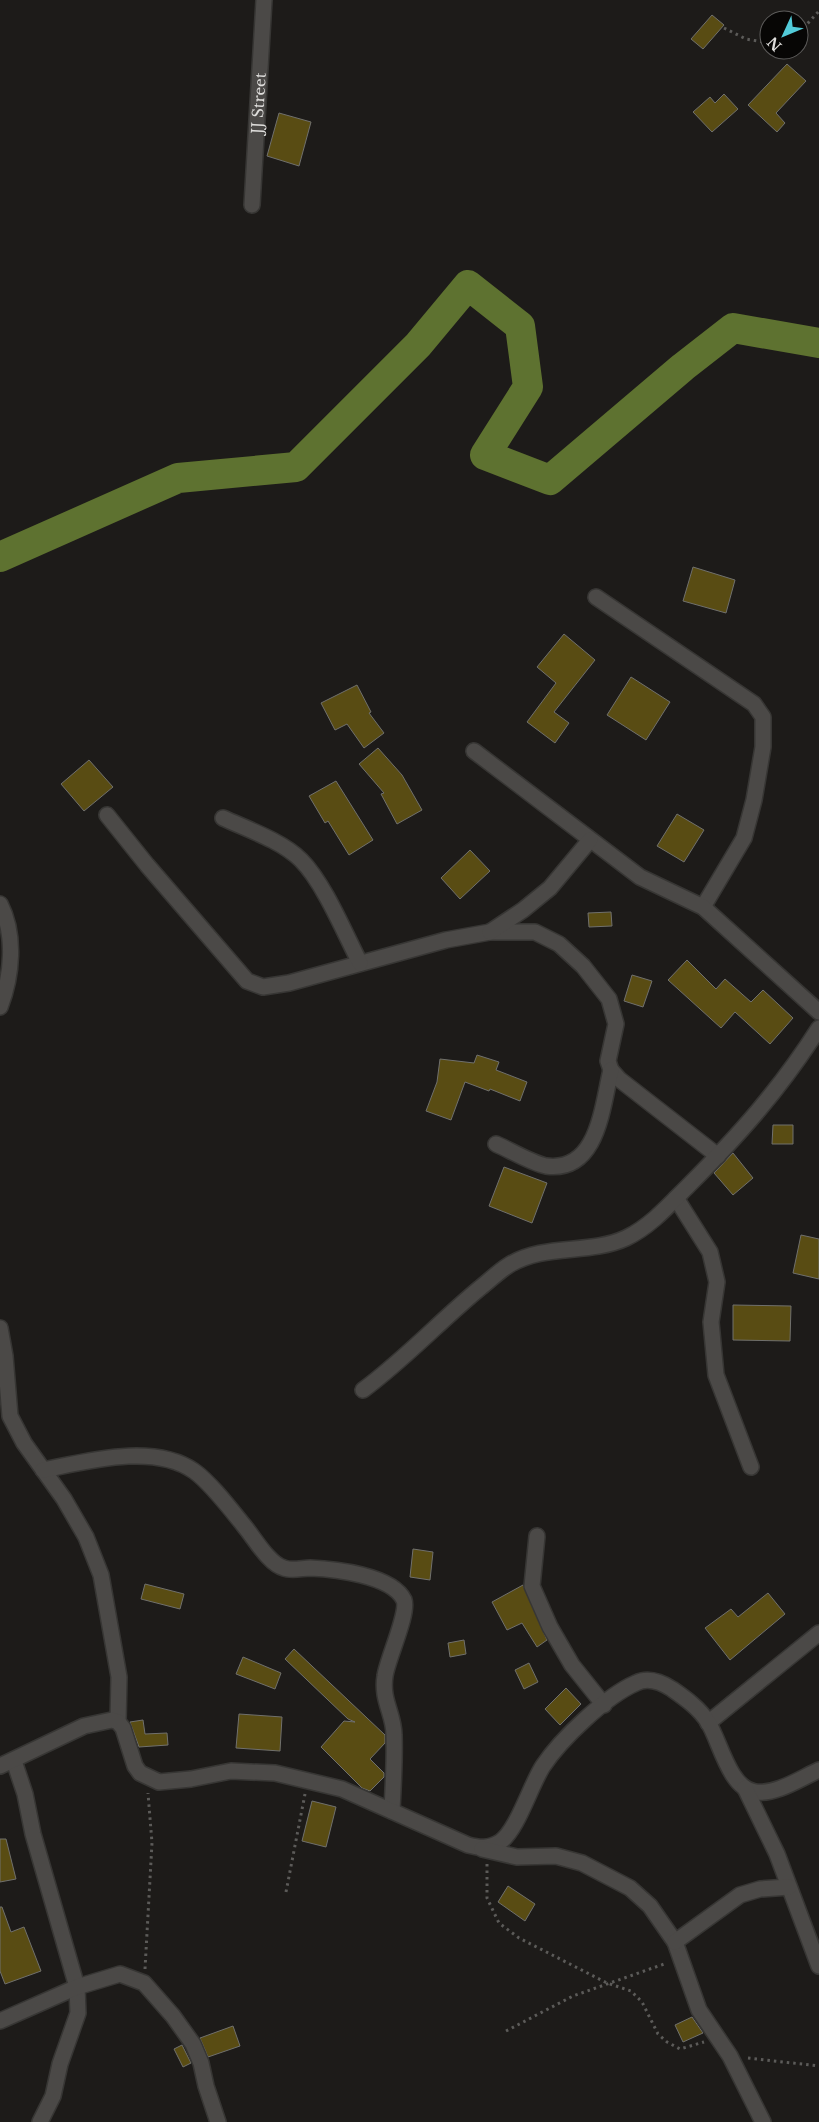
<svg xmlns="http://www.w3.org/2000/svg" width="819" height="2122" font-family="'Libre Baskerville',serif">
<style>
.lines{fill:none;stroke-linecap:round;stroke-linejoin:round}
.river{stroke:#5e7230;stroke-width:30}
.building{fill:#594c13;stroke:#70706d}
.street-casing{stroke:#373634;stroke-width:18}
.path{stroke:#5c5b59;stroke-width:3;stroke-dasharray:2.5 4;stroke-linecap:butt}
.street{stroke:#4b4947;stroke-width:15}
.labels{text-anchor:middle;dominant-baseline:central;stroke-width:4;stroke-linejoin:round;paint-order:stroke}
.street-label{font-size:15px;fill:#dfdedc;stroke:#070605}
</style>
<rect width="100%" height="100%" fill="#1d1b19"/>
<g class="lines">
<path class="river" d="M0,557L178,478L296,467L418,345L468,285L520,326L528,387L485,455L550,480L683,367L733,328L819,343"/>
</g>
<path class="building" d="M712,15L724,25L703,49L691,39Z
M787,64L806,81L776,113L785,123L777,132L748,105Z
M724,94L738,109L712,132L693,112L710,97L715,103Z
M279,113L311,122L299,166L267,156Z
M693,567L735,580L726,613L683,601Z
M564,634L595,660L554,712L569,723L555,743L527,722L556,683L537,667Z
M631,677L670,702L646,740L607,715Z
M357,685L371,712L369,713L384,733L364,748L347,724L335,730L321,703Z
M378,748L402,775L422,810L397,824L381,794L384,793L359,764Z
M89,760L113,787L84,811L61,784Z
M336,781L373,840L349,855L328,821L325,823L309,796Z
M677,814L704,830L684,862L657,846Z
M470,850L490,871L460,899L441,878Z
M611,912L612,926L589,927L588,913Z
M687,960L716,989L725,979L751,1002L763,990L793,1018L770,1044L735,1012L721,1028L668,980Z
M632,975L652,981L643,1007L624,1001Z
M477,1055L499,1062L496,1070L527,1082L520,1101L490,1089L489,1091L465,1082L451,1120L426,1111L437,1082L440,1059L474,1063Z
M773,1125H793V1144H772Z
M733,1153L753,1178L733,1195L714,1173Z
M504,1167L547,1183L532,1223L489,1206Z
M801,1235L819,1239V1279L793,1273Z
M733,1305L791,1306L790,1341L733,1340Z
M413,1549L433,1552L430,1580L410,1577Z
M145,1584L184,1594L180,1609L141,1599Z
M523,1585L547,1640L537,1647L522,1623L507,1630L492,1602Z
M768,1593L785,1614L730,1660L705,1628L731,1609L738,1617Z
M464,1640L466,1654L450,1657L448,1643Z
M294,1649L385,1735V1743L370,1759L384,1773V1777L370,1791L362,1788L321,1747L344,1721L355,1722L348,1719L285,1659Z
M243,1657L281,1673L275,1689L236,1674Z
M529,1663L538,1682L524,1689L515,1670Z
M566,1688L581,1704L560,1725L545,1709Z
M239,1714L282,1717L280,1751L236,1748Z
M143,1720L145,1734L167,1733L168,1745L139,1747L130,1722Z
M312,1801L336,1807L326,1847L302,1841Z
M0,1839H6L16,1879L0,1882Z
M508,1886L535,1904L525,1921L498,1902Z
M0,1907H2L11,1932L24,1927L41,1971L5,1984L0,1971Z
M692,2017L703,2033L683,2042L675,2025Z
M233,2026L240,2046L208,2057L200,2038Z
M182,2045L191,2063L183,2067L174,2049Z"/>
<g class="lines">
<g class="street-casing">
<g id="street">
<path id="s1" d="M252,205L264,0"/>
<path d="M596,597L754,704L763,717V747L754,800L744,838L703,907"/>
<path d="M474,751L640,877L703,907L819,1012"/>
<path d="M107,815L147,865L247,981L263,987L289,983L446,940L490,932H535L559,944L583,966L609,999L616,1024L608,1061L611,1070L619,1079L718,1156"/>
<path d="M223,818C247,829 282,841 301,860C324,883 345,934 360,963"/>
<path d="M0,904C16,935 12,976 0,1007"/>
<path d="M490,932L523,910L550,888L590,840"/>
<path d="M496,1144C510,1150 531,1163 546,1166C598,1173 602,1107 611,1070"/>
<path d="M676,1198L710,1252L717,1282L711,1322L716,1375L751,1467"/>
<path d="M0,1328L5,1356L10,1416L24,1443L64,1499L86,1537L101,1575L119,1677L118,1722"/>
<path d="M363,1390C405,1359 440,1321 480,1288C489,1281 499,1271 509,1265C545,1243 589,1255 626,1238C651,1226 670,1204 689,1185C740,1134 780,1089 819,1028"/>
<path d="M43,1470C88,1461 154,1443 194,1471C211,1483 232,1511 245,1527C255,1539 269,1564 284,1568C291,1571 303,1568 310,1568C334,1569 392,1575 404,1600C409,1613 387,1660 385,1676C381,1700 394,1714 394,1735C395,1760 393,1786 392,1811"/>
<path d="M537,1536L532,1586L550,1627L572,1665L604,1705"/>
<path d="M708,1723L819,1633"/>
<path d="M14,1761L25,1794L33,1834L77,1987L78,2013L60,2064L53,2096L40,2122"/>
<path d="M0,1766L84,1726L112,1720L118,1722L123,1728L135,1766L140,1773L159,1782L191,1779L231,1771L275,1773L342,1789L468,1845C480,1848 488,1849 500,1842C517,1831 531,1784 543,1766C561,1739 606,1696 636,1683C648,1677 661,1682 672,1689C685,1698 699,1708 708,1722C720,1741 729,1788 755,1792C776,1795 801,1778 819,1770"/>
<path d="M745,1788L777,1854L819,1966"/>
<path d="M482,1849L517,1857L556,1856L582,1863L630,1888L650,1906L675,1942L699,2010L730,2056L763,2122"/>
<path d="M675,1942L740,1895L760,1889L789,1887"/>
<path d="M0,2021L77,1987L120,1974L144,1983L173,2016L193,2044L201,2063L206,2086L218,2122"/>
</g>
</g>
<path class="path" d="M724,28L746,39L769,43
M799,33L819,11
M487,1864V1898L499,1923L519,1938L607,1983L631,1991L642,2002L658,2034L667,2042L680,2049L704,2042
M286,1892L305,1794
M145,1969L152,1843L148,1793
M506,2031L573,1996L667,1963
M748,2058L819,2066"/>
<use href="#street" class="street"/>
</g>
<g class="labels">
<g class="street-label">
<text stroke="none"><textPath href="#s1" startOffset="102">JJ Street</textPath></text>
</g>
</g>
<g transform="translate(784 35) rotate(226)"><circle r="24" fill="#070605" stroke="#5d5c5b"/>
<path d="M0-4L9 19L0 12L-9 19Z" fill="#52cbd9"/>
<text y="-8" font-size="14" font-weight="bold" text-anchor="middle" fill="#dfdedc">N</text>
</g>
</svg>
